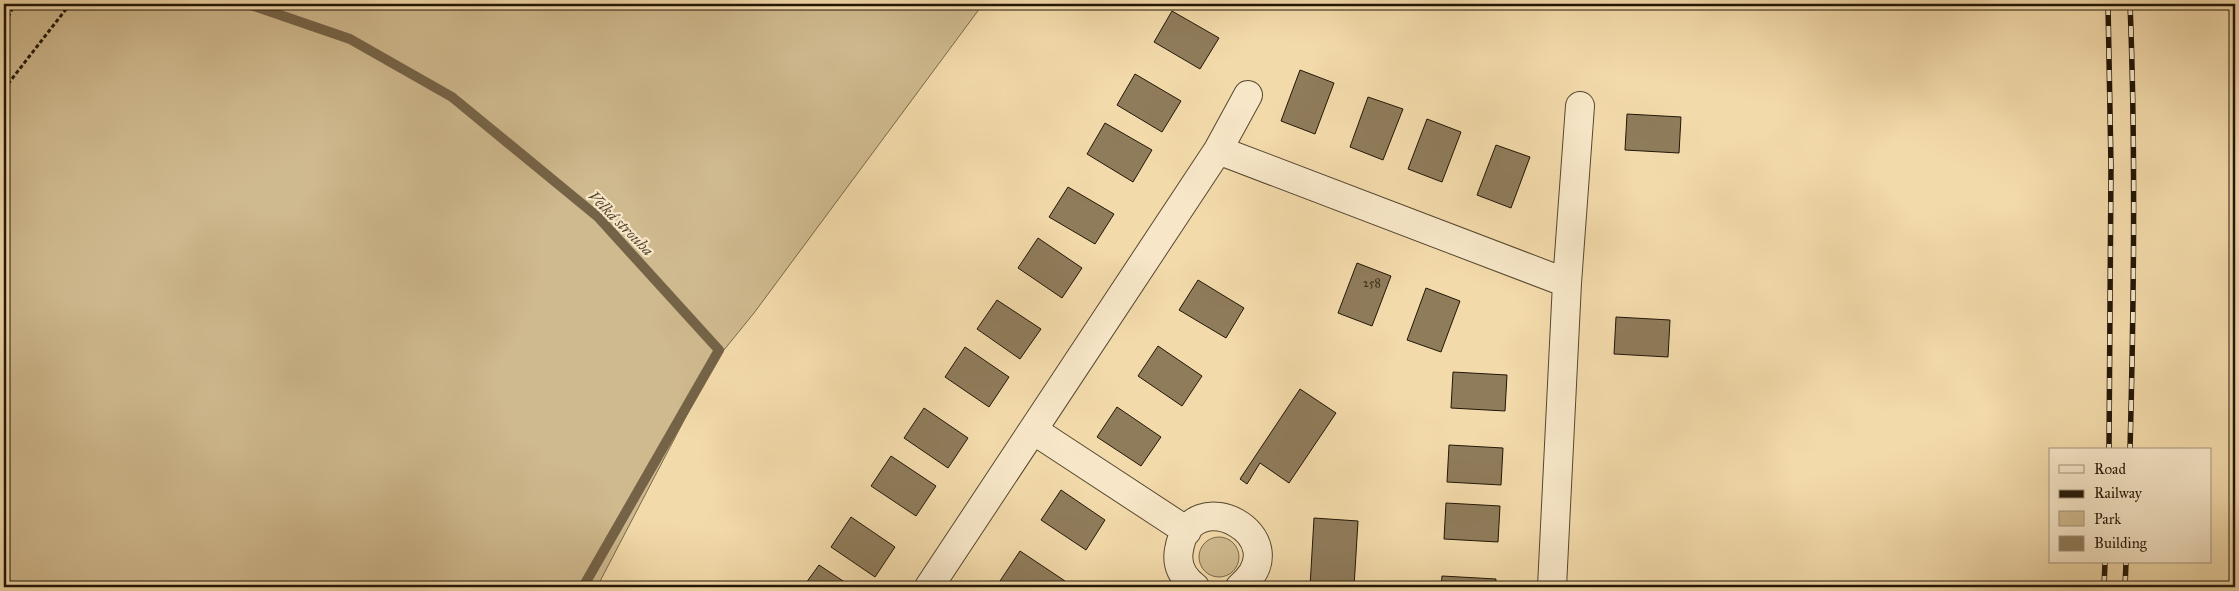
<svg xmlns="http://www.w3.org/2000/svg" width="2239" height="591" font-family="'IM FELL Great Primer',serif">
<style>
.green{fill:#cfb98e;stroke:#78684a}
.lines{fill:none;stroke-linecap:round;stroke-linejoin:round}
.stream{stroke:#756347;stroke-width:10}
.building{fill:#8f7c5b;stroke:#221606}
.minor-casing{stroke:#56472f;stroke-width:30}
.path{stroke:#221606;stroke-width:3;stroke-dasharray:4 2.5;stroke-linecap:butt}
.minor{stroke:#f7e7c8;stroke-width:28}
.rail-casing{stroke:#221606;stroke-width:5.5}
.rail{stroke:#f7e7c8;stroke-width:4;stroke-dasharray:11;stroke-linecap:butt}
.labels{text-anchor:middle;dominant-baseline:central;stroke-width:4.5;stroke-linejoin:round;paint-order:stroke}
.number-label{font-size:12px;fill:#3d301b}
.water-label{font-size:16px;font-style:italic;fill:#594a31;stroke:#f7e7c8}
</style>
<rect width="100%" height="100%" fill="#f3daaa"/>
<filter id="stains"><feTurbulence type="fractalNoise" baseFrequency=".004" numOctaves="4"/><feColorMatrix values="0 0 0 0 .2 0 0 0 0 .09 0 0 0 0 .02 0 0 0 .5 -.17"/></filter>
<radialGradient id="worn" r=".72"><stop offset=".6" stop-color="#630" stop-opacity="0"/><stop offset="1" stop-color="#630" stop-opacity=".3"/></radialGradient>
<path class="green" d="M23,4H983L754,313L715,361L597,587H4V5L20,8Z
M1199 557a20 20 0 1 1 40 0a20 20 0 1 1-40 0Z"/>
<g class="lines">
<path class="stream" d="M248,4L350,39L452,97L598,217L719,350L583,587"/>
</g>
<path class="building" d="M1172,11L1219,38L1200,69L1154,42Z
M1300,70L1334,83L1315,134L1281,121Z
M1135,74L1181,101L1162,132L1117,105Z
M1368,97L1403,109L1383,160L1350,147Z
M1627,114L1681,117L1679,153L1625,150Z
M1427,119L1461,132L1442,182L1408,169Z
M1105,123L1152,150L1133,182L1087,154Z
M1496,145L1530,157L1511,208L1477,195Z
M1068,187L1114,214L1095,244L1049,217Z
M1038,238L1082,268L1062,298L1018,268Z
M1357,263L1391,276L1372,326L1338,313Z
M1198,280L1244,308L1226,338L1179,310Z
M1426,288L1460,301L1441,352L1407,340Z
M997,300L1041,329L1020,359L977,329Z
M1616,317L1670,320L1668,357L1614,354Z
M1158,346L1202,376L1182,406L1138,376Z
M965,347L1009,377L989,407L945,377Z
M1453,372L1507,375L1505,411L1451,408Z
M1300,389L1336,413L1289,483L1260,463L1247,484L1240,479Z
M1117,407L1161,437L1141,466L1097,437Z
M924,408L968,438L948,468L904,438Z
M1449,445L1503,448L1501,485L1447,482Z
M891,456L936,486L916,516L871,486Z
M1061,490L1105,520L1086,550L1041,520Z
M1446,503L1500,506L1498,542L1444,539Z
M851,517L895,547L875,577L831,547Z
M1314,518L1358,521L1354,587H1310Z
M1020,551L1065,581L1061,587H1010L1000,581Z
M819,565L852,587H803Z
M1442,576L1496,579L1495,587H1441Z"/>
<g class="lines">
<g class="minor-casing">
<path id="minor" d="M1218,150L1567,283
M1033,430L1187,531
M929,587L1218,150L1248,95
M1195,587C1183,578 1176,565 1179,550C1190,478 1300,537 1240,587
M1552,587L1567,283L1580,106"/>
</g>
<path class="path" d="M4,29V24L15,4
M4,89L70,4"/>
<use href="#minor" class="minor"/>
<g class="rail-casing">
<path id="rail" d="M2108,4L2111,166L2109,450
M2130,4C2136,152 2134,301 2130,450
M2104,587L2105,562
M2125,587L2126,562"/>
</g>
<use href="#rail" class="rail"/>
</g>
<g class="labels">
<g class="number-label">
<text x="1372" y="283">258</text>
</g>
<g class="water-label">
<text transform="translate(621 223) rotate(45)">Velká strouha</text>
</g>
</g>
<rect width="2239" height="591" fill="none" stroke="#f3daaa" stroke-width="20"/>
<rect x="5" y="5" width="2229" height="581" fill="none" stroke="#221606" stroke-width="2.5"/>
<rect x="10" y="10" width="2219" height="571" fill="none" stroke="#221606"/>
<rect x="2049" y="448" width="162" height="115" fill="#f7e7c8" stroke="#a2937a"/>
<rect x="2059" y="465" width="25" height="8" fill="#f7e7c8" stroke="#a2937a"/>
<text x="2094" y="474" font-size="15" fill="#221606">Road</text>
<rect x="2059" y="490" width="25" height="8" fill="#221606" stroke="#a2937a"/>
<text x="2094" y="498" font-size="15" fill="#221606">Railway</text>
<rect x="2059" y="511" width="25" height="15" fill="#cfb98e" stroke="#a2937a"/>
<text x="2094" y="524" font-size="15" fill="#221606">Park</text>
<rect x="2059" y="536" width="25" height="15" fill="#8f7c5b" stroke="#a2937a"/>
<text x="2094" y="548" font-size="15" fill="#221606">Building</text>
<rect width="100%" height="100%" filter="url(#stains)"/>
<rect width="100%" height="100%" fill="url(#worn)"/>
</svg>
